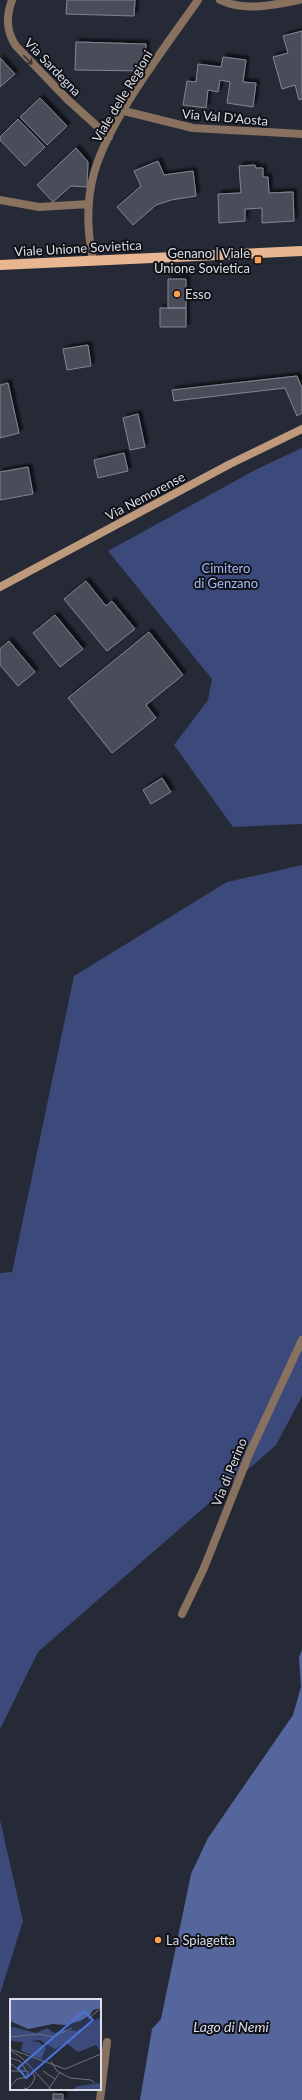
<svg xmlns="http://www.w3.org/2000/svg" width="302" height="2100" font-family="Lato,sans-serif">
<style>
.green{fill:#3c4a7b}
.water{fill:#55669c}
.building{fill:#484d5a;stroke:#808694;filter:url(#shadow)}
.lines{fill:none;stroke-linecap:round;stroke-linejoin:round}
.street{stroke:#88715f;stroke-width:8}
.secondary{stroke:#be997c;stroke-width:8}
.primary{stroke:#e8b792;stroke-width:10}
.oneway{stroke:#3b3331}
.poi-dot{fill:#fb9e50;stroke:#111218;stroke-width:1.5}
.labels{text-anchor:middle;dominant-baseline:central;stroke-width:4;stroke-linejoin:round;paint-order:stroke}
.street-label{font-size:13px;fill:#dbdee6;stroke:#111218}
.poi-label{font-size:13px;fill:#dbdee6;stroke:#111218;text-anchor:start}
.park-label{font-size:13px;fill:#a6bcfc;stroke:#111218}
.water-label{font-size:14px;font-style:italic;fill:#d8deef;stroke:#111218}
.inset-road{fill:none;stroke:#6e727c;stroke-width:1}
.view{fill:#4c72dc;fill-opacity:0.15;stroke:#4c72dc;stroke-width:2}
.inset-edge{fill:none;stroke:#dbdee6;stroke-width:2}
</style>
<defs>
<filter id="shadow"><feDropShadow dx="3.5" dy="-3.5" stdDeviation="1" flood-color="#0009"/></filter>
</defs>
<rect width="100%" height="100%" fill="#262a36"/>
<path class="green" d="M302,448V824L233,827L174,745L208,700L212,679L108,551L257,469Z
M302,865V1396L276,1445L38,1652L0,1729V1273L12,1272L74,976L227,882Z
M0,1820L23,1921L0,1994Z"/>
<path class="water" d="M302,1650V2100H140L152,2029L161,2019L191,1874L208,1838L293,1715L301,1687L299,1657Z"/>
<path class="building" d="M67,0H135L134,16L66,14Z
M302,31V99L299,100L295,85L282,89L273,57L288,53L283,36Z
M76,42L146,44L145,71L75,70Z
M223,57L246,60L243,82L256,83L253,107L227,103L230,82L220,80L218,92L208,90L206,108L183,105L187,81L196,82L198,64L221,67Z
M0,58L15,74L0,87Z
M40,98L67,126L47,145L20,117Z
M18,119L45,147L25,166L0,140V137Z
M76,148L88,162L87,187L71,186L53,202L37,185Z
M158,161L164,175L193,171L196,196L171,200L156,205L133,225L117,207L141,186L134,171Z
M255,165L256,168H263V177H268L269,193L293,192L294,221L262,223V208L245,209V221L219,223L218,194L241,193L239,166Z
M168,279H186V308H168Z
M160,308H186V327H160Z
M88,345L91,366L67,370L63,349Z
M297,376L302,388V413L297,416L285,388L174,401L172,390Z
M8,383L19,433L0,438V385Z
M138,414L145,447L130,450L123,418Z
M124,453L128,471L98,478L94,460Z
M28,467L33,494L0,500V472Z
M86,581L106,606L112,601L135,629L107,651L64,599Z
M55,615L83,649L60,667L33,633Z
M149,632L183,675L146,705L156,718L112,753L68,698Z
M9,641L35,672L18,686L0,665V649Z
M162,778L171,792L151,804L143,790Z
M53,2094H63V2100H53Z"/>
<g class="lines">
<path class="street" d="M12,0C6,17 6,31 16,46L67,99L109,137
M220,0C245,12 273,5 299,0
M124,111L193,128L302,134
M0,200L39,207L89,204
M93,260C87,231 86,202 94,173C110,117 165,48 198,0
M182,1614L204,1568L250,1452L302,1340
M100,2100L107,2042"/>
<path class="secondary" d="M0,587L230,464L302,429"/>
<path class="primary" d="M0,265L302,251"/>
</g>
<defs><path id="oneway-shaft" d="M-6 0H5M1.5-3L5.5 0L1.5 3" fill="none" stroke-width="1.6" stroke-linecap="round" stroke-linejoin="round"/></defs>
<use class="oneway" href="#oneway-shaft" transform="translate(28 60) rotate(46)"/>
<g class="poi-dot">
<rect x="254" y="256" width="8" height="8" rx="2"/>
<circle cx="177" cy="294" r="4"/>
<circle cx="158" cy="1940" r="4"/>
</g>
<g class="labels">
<g class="street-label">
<text transform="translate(53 67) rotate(46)">Via Sardegna</text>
<text transform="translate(122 96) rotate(-59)">Viale delle Regioni</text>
<text transform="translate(225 117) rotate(5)">Via Val D'Aosta</text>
<text transform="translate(78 248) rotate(-3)">Viale Unione Sovietica</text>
<text transform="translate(145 496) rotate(-28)">Via Nemorense</text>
<text transform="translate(229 1472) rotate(-68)">Via di Perino</text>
</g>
<g class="poi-label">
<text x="250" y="253" text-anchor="end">Genano | Viale<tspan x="250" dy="15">Unione Sovietica</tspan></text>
<text x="185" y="294">Esso</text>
<text x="166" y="1940">La Spiagetta</text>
</g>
<g class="park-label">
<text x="226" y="568">Cimitero<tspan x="226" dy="15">di Genzano</tspan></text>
</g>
<g class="water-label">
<text x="231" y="2026">Lago di Nemi</text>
</g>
</g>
<g transform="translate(10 1999)">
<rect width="91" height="91" fill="#262a36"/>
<path d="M91,18V53L86,46L68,53L56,44L45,50L30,41L20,42L29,43L36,49L31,60L11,52L13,43L0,42V29L3,28L26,34L37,29L44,34L54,31L67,32ZM91,84V91H62L68,87Z" fill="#3c4a7b"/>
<path d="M0,0H91V9L83,11L80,16L70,22L55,26L43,25L18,30L0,22Z" fill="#55669c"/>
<path class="inset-road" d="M78,20L91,9M0,38L28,35L43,38L62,29M0,50L55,70L91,55M0,51L12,59L42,91M0,59L10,62L16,72M41,62L47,72L60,79L81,81L85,84M0,64L11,73M0,72H17M33,72L45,80M0,88L7,80L17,78L18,72M14,89L17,90L22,85L25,78L22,72M38,91L50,73"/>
<path class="view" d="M74,12L83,21L16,79L8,69Z"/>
<rect width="91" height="91" class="inset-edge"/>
</g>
</svg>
